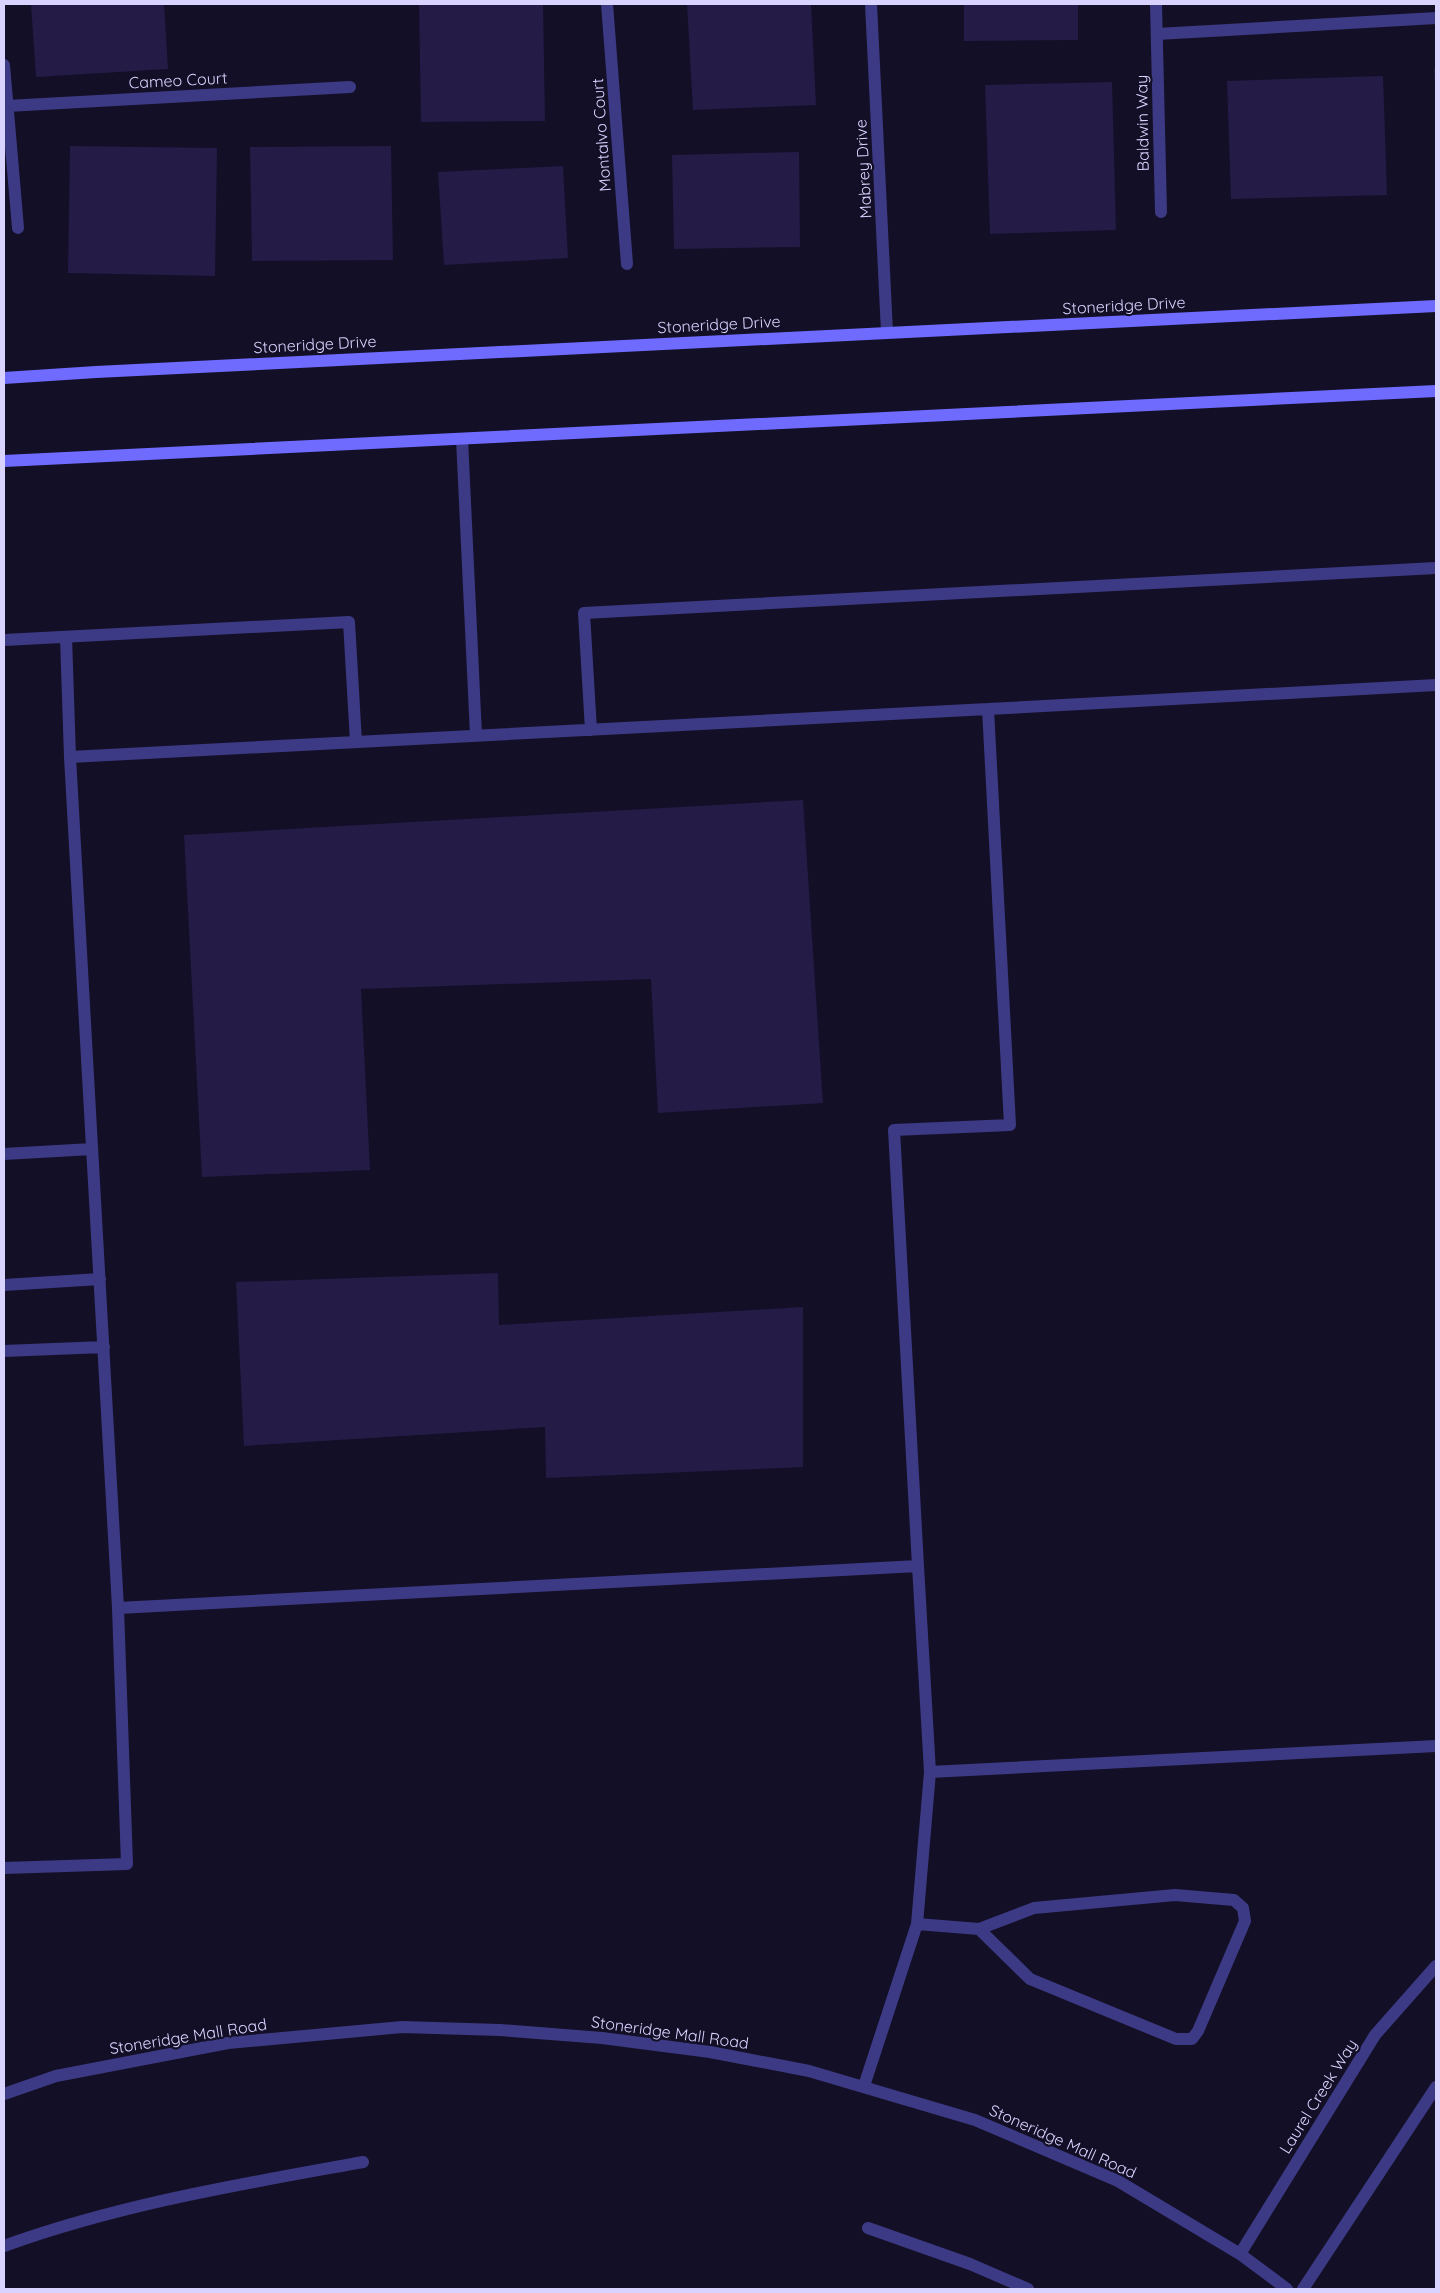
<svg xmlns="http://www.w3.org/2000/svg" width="1440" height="2293" font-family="Quicksand,sans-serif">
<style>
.building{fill:#241b47}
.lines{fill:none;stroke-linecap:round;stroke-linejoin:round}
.service{stroke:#3d3a85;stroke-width:12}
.minor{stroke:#3d3a85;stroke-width:12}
.secondary{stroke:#6f6bff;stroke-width:12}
.labels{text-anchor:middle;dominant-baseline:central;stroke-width:4.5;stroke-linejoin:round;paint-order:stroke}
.street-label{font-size:16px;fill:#d9d4ff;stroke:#130f26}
</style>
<rect width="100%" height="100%" fill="#130f26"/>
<path class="building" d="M31,4H164L168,69L36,77Z
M419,4H543L545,121L421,122Z
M687,4H811L816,105L693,110Z
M964,4H1078V40L964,41Z
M1434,68H1436V87H1435Z
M1383,76L1387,195L1231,199L1227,81Z
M1112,82L1116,230L990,234L985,85Z
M70,146L217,148L215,276L68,273Z
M391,146L393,260L252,261L250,147Z
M799,152L800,247L674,249L672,155Z
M563,166L568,258L444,265L438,172Z
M803,800L823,1103L658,1113L651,979L361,989L370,1170L202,1177L184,835Z
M498,1273L499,1325L803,1307V1467L546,1478L545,1427L244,1446L236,1282Z"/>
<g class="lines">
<path class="service" d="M462,439L476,735
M66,637L70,757
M4,640L349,622L356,742
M988,709L1010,1125L894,1130L918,1566L118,1608L70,757Z
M988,709L1436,685
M591,730L584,613L1436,568
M4,1154L92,1149
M4,1285L100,1279
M4,1351L104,1347
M930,1772L1436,1746
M4,1868L127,1864L118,1608
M917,1924L979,1929L1034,1908L1175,1895L1234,1900L1243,1908L1245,1921L1198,2031L1192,2039H1176L1030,1979L979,1929
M864,2086L917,1924L930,1772L918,1566
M868,2228L970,2264L1028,2289
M4,2246C120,2204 242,2184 363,2162"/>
<path class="minor" d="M607,4L627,264
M871,4L887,332
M1156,4L1161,212
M1157,34L1436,18
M4,65L18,228
M7,106L350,87
M4,2094L56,2076L228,2043L402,2027L500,2030L602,2038L710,2052L809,2071L975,2120L1118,2181L1240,2254L1287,2289
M1240,2254L1375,2035L1436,1966
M1303,2289L1436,2087"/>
<path class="secondary" d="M4,378L96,372L1436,306
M4,461L1436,391"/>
</g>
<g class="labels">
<g class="street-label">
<text transform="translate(178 80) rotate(-3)">Cameo Court</text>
<text transform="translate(1142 123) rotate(-91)">Baldwin Way</text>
<text transform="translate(601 135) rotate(-94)">Montalvo Court</text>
<text transform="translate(863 169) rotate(-93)">Mabrey Drive</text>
<text transform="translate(1124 305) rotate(-3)">Stoneridge Drive</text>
<text transform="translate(719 324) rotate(-3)">Stoneridge Drive</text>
<text transform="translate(315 344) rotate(-3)">Stoneridge Drive</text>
<text transform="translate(670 2032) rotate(8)">Stoneridge Mall Road</text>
<text transform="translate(188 2036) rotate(-9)">Stoneridge Mall Road</text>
<text transform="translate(1318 2096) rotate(-58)">Laurel Creek Way</text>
<text transform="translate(1063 2141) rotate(24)">Stoneridge Mall Road</text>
</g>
</g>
<rect width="1440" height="2293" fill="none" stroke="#d9d4ff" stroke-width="10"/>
</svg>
